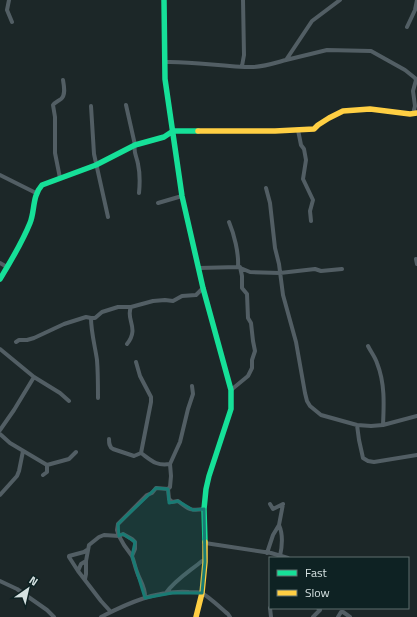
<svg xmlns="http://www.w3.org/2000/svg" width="417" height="617" font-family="'Titillium Web',sans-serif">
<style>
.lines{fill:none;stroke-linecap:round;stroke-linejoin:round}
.street{stroke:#525e64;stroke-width:4}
.fast{stroke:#16e098;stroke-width:5.5}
.slow{stroke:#ffcf43;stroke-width:5.5}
.marked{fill:#197b74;fill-opacity:0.2;stroke:#197b74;stroke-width:3;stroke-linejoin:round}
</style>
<rect width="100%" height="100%" fill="#1c2728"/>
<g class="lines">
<path class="street" d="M9,0L7,10L12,22
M407,27L415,10L417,0
M286,60L327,50L371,51L405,70L415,78L416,80L413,91L415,106L413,114
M165,62C194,61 223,67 252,67C263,67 275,63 286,60L312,21L340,0
M242,66L244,55L243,0
M126,105L135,145C133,152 137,157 138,164C140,173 140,183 139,193
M91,106L94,154L108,217
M298,130L301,145L304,149L306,160L303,179L313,200L310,211L311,221
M0,175L36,193
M60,178L55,153V117L53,105C55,102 57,102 61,99C66,95 64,86 63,80
M266,188L270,203L275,248L279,264L283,295L296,342L305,393L307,401L310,406L321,415L357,425L371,426L383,425L417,416
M158,203L182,196
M229,222C234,234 239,253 238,267
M416,259L417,264
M0,263L7,267
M199,268L238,267L250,272L280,273L315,269L321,271L342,269
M91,318C91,332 95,346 97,360C98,372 98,385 98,398
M16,342L19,340H27L34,338L64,324L86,317L91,318H95L102,312L118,307H131L153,301L165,300L173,301L182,296L196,295L203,288
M127,344C140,328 125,319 131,307
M368,346C371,352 375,357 377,363C385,383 384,404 383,425
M0,349L34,377L60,393L69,401
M136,362L140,376L151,397V402L141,453C152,461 156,466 170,464
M231,390L248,376L252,368V360L255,351L253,341L251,323L248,318L247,294L242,288V276L240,267
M357,425L359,440L363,458L368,461L374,462L417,455
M0,430L14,410L34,377
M0,434L10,443L47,465L69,459L76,452
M109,439C109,443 109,447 113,449L134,456L141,453
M43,475L47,472V465
M168,489L169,499L172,502L178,501C189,510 191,511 204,509
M0,495L17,476L19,471L23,451
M270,504L273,509L283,504
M279,525C283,534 282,547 280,556
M205,543L271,553L288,558
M267,553L273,535L279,525L283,504
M78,571L69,557V556L84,552L87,550
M85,579L86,574V561
M0,581L17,589L47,610L54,617
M166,593C175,580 190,571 202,561L205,562
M145,598C146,588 140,581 137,572C135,567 134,561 132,556L135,549V542L132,539L123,534L119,536L117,530L118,524L147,495L152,493L156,488L168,489L170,487L171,476L170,464L180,442L188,409L193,394L192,386
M270,608L271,617
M111,612L101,601L78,571L81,564L86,561L89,545L99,537L104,535L119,536L124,545L132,556
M101,617C128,603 157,590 189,592C193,592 198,592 201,593C206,594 223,610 228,614L230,617
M313,617L320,610L318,608
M338,617L341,612H343L350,617"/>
<path class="fast" d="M164,0L165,79L182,196L203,288L231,390V409L209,476L206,489L204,509L205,542
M0,279C11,261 22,243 30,223C35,211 32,196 42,185L96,165L135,145L164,137L173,131H198"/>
<path class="slow" d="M198,131H275L314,129L318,125L329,118L343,111L370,109L410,114L417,113
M196,617L202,593L205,562V542"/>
</g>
<path class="marked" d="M156,488L168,489L169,503L178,501L193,510L204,509L205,562L202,593H172L145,598L132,556L135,542L123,534L119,536L118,524Z"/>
<rect x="269" y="557" width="140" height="52" fill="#0e2223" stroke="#5e6f6f"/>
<rect x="277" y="570" width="20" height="6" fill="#16e098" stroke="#5e6f6f"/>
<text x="305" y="577" font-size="12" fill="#d6e2e2">Fast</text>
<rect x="277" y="590" width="20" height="6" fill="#ffcf43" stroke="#5e6f6f"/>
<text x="305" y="597" font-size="12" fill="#d6e2e2">Slow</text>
<g transform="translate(28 589) rotate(34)" stroke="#0e2223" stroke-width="3" paint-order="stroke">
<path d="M0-3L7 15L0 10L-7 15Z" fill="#d6e2e2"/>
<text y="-6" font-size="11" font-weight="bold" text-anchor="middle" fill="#d6e2e2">N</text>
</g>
</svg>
